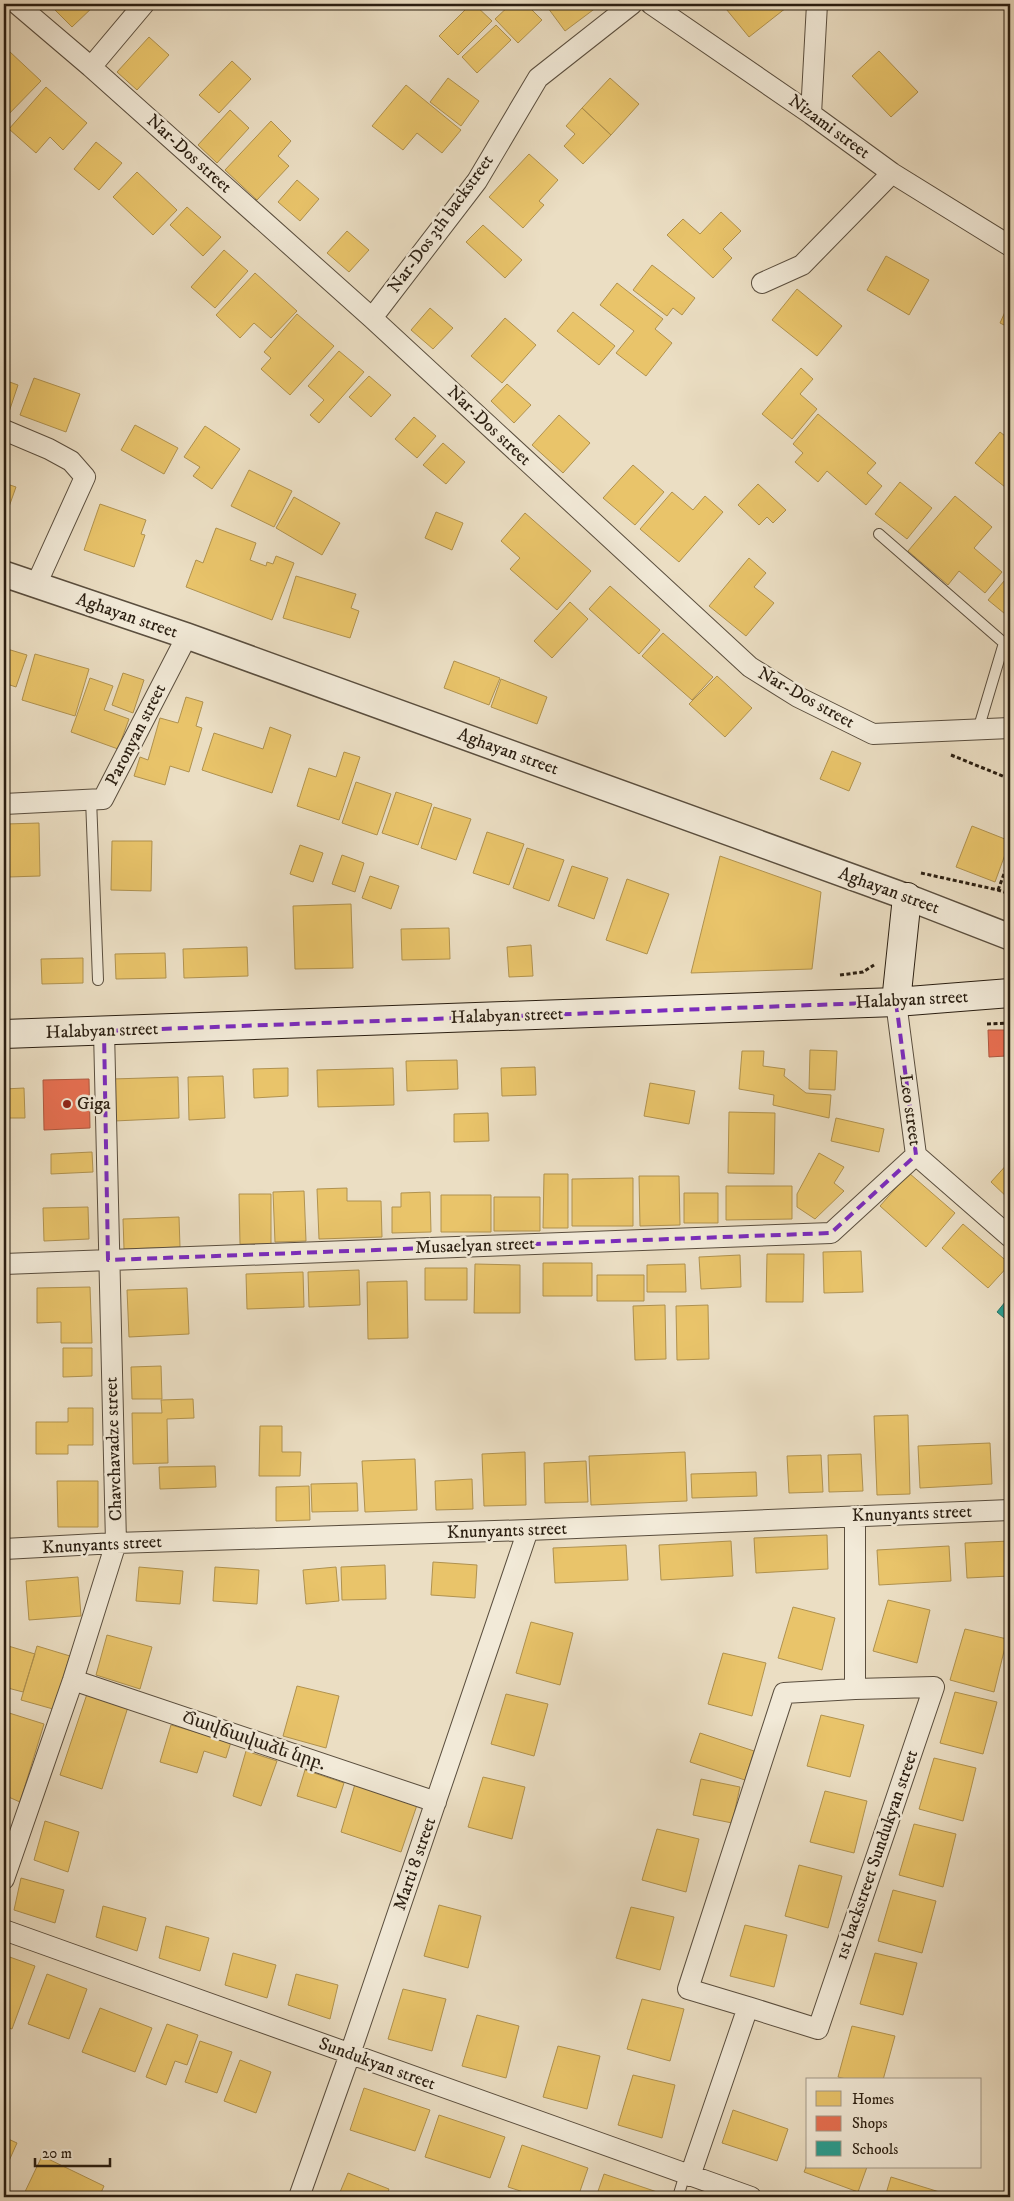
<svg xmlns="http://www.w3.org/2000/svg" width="1014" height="2201" font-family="'IM FELL DW Pica','Noto Serif Armenian',serif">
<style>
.homes{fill:#e9c46a;stroke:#b0924f}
.shops{fill:#e76f51;stroke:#ae573e}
.schools{fill:#2a9d8f;stroke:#2a7769}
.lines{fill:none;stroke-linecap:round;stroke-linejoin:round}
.service-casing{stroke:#5a4e3e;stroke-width:12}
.minor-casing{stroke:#5a4e3e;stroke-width:22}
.tertiary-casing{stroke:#5a4e3e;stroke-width:28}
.secondary-casing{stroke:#2a1e11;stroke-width:30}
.path{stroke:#2a1e11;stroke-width:3;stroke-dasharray:4 2.5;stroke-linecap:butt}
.service{stroke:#f2ead8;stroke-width:10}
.minor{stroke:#f2ead8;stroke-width:20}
.tertiary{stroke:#f2ead8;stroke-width:25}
.secondary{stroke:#f2ead8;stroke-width:28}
.marked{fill:none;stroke:#7b2cbf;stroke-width:4;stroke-dasharray:10 6;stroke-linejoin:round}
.poi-dot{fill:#8f2418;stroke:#f2ead8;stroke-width:2}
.labels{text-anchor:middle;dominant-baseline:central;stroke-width:5;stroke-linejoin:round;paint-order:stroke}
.street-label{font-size:18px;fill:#2a1e11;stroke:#f2ead8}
.poi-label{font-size:18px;fill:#2a1e11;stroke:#f2ead8;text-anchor:start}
</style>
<rect width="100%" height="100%" fill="#ebdec3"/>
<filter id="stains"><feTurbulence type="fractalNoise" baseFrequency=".004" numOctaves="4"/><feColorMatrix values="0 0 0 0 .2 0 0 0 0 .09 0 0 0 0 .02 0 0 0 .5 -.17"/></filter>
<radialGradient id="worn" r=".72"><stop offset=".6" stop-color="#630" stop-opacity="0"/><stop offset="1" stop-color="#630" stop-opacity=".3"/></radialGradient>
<path class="homes" d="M49,4H96L72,27Z
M471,4H474L492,21L458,55L439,36Z
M511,4H526L542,20L518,43L495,19Z
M545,4H601L565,31Z
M722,4H791L749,37Z
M496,25L511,40L477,73L462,57Z
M149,37L169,55L137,90L117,72Z
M9,51L41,81L4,119V56Z
M879,51L918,92L891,117L852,76Z
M232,61L251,79L219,113L199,95Z
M448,78L479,101L461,126L430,102Z
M610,78L639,104L611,135L582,108Z
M406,85L461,130L442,153L417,133L403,150L372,126Z
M46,87L87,123L63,150L50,137L36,153L9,129Z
M582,108L611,135L583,164L564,146L575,134L566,126Z
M230,110L249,128L217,163L198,145Z
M271,121L291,141L278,156L289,166L257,200L225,170Z
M96,142L122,163L99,190L74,169Z
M529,154L558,180L539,201L544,205L523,228L489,197Z
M137,172L177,210L153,235L113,197Z
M297,180L319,199L300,221L278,202Z
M187,207L221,237L203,256L170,225Z
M721,212L741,231L723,249L732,258L713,278L667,235L683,219L700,234Z
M483,225L522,260L505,278L466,242Z
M347,231L369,250L349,272L327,253Z
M224,250L248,271L215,308L191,287Z
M886,256L929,280L909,315L867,290Z
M652,265L695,298L682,315L673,308L667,316L633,290Z
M255,273L297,311L271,338L254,323L240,338L216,315Z
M617,283L663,319L655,329L672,343L646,376L616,353L634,331L600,305Z
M797,289L842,326L817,356L772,320Z
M1010,301V328L1000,323Z
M430,308L453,328L433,349L411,330Z
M573,312L615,346L599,365L557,331Z
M297,314L334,346L290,395L261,369L271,358L264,352Z
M505,318L536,345L502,383L471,356Z
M339,351L364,372L319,423L310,415L324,400L308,386Z
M801,368L813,379L800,394L817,409L792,439L762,414Z
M369,376L391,395L371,417L349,397Z
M34,378L80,394L66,432L20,415Z
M4,380L18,385L9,412L4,410Z
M507,384L531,405L514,423L491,401Z
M818,414L876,463L867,473L882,486L866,505L827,471L818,482L795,462L803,453L793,444Z
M559,415L590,443L563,473L532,445Z
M414,417L436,436L417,458L395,439Z
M135,425L178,448L164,474L121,450Z
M205,426L240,449L212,489L193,476L200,467L184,457Z
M1000,432L1010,440V491L975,463Z
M443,443L465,462L446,484L423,465Z
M633,465L664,492L635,525L603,498Z
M249,470L292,491L274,527L231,506Z
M900,482L932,508L907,539L875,514Z
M4,483L16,487L5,518L4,517Z
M758,484L786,510L773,523L767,517L759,525L738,505Z
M672,492L693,510L705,496L723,512L679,562L640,529Z
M955,496L992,527L974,548L1002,572L985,593L959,571L948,585L908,551Z
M294,497L340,523L322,555L276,528Z
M100,504L146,520L141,534L145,535L134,567L84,550Z
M436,512L463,523L452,550L425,538Z
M525,513L591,571L557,610L510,569L520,558L501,541Z
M216,528L256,543L250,560L266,566L267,562L273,564L276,556L294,563L272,620L186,587L196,560L203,563Z
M749,558L766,573L754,587L774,603L746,636L709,606Z
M1010,574V618L988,600Z
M296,576L356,594L351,608L359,611L350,638L283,618Z
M610,586L660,630L639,654L589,609Z
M570,602L588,619L552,658L534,641Z
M663,633L713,677L692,700L642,656Z
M4,648L27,655L16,687L4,683Z
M35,654L89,669L75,716L22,700Z
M454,661L500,678L489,705L444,688Z
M123,673L144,680L133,713L112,705Z
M717,676L752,708L725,737L689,704Z
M90,678L113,686L104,710L129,719L118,749L71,732Z
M501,679L547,697L537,724L491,707Z
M186,697L203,702L196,726L202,728L189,772L170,766L165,785L134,776L140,757L148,760L160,718L178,723Z
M270,727L291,735L272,793L202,770L214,733L263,749Z
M832,751L861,763L849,791L820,779Z
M344,752L360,757L339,820L297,806L309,768L336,777Z
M356,782L391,794L377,835L342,823Z
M396,792L432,804L418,845L382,833Z
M434,807L471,819L456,860L421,848Z
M39,823L40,876L8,877L6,824Z
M972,826L1010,841L995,882L956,867Z
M487,832L524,844L509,885L473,873Z
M112,841H152L151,891L111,890Z
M300,845L323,853L313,882L290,874Z
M527,848L564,860L549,901L513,888Z
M342,855L364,863L355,892L332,884Z
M720,856L821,892L812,969L691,973Z
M572,866L608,878L594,919L558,906Z
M370,876L399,886L391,909L362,898Z
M627,879L669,894L647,954L606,940Z
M351,904L353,968L295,969L293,906Z
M449,928L450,959L402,960L401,929Z
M531,945L533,976L509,977L507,947Z
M247,947L248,976L184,978L183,949Z
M165,953L166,978L116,979L115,954Z
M83,958V983L42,984L41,959Z
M810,1050L837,1051L835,1090L809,1089Z
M742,1051H764L763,1066L785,1069L784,1076L806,1093L831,1095L829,1118L773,1105L774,1095L739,1089Z
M457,1060L458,1089L407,1091L406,1061Z
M535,1067L536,1095L502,1096L501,1068Z
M288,1068V1096L254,1098L253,1069Z
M393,1068L394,1105L318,1107L317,1070Z
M223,1076L225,1118L189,1120L188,1077Z
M178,1077L179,1118L114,1121L112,1079Z
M650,1083L695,1091L689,1124L644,1116Z
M24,1088L25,1118H4V1089Z
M729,1112L775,1113L774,1174L728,1173Z
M488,1113L489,1141L454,1142V1114Z
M836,1118L884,1129L879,1152L831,1141Z
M92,1152L93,1172L51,1174V1154Z
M819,1153L844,1167L834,1183L844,1191L815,1219L797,1207V1194Z
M1010,1161V1200L991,1182Z
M909,1173L955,1213L926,1247L880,1206Z
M544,1174H568V1228H543Z
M639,1176H679L680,1225L640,1226Z
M633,1178V1226H572V1179Z
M726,1186H792V1219L726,1220Z
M347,1188V1201H381L382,1237L319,1239L317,1189Z
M304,1191L306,1241L275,1242L273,1192Z
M430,1192L431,1232L392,1233V1207H401V1193Z
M684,1193H718V1223H684Z
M239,1194H271V1244H240Z
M441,1195H491V1232H441Z
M494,1197H540V1231H494Z
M88,1207L89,1239L44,1241L43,1208Z
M179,1217L180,1247L124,1249L123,1219Z
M963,1224L1010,1264L988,1288L942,1248Z
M861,1251L863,1292L824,1293L823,1252Z
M767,1254H804L803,1302H766Z
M740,1255L741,1287L701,1289L699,1257Z
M543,1263H592V1296H543Z
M475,1264L520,1265V1313H474Z
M685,1264L686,1292H647V1265Z
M425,1268H467V1300H425Z
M359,1270L360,1305L309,1307L308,1272Z
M303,1272L304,1307L247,1309L246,1274Z
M597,1275H644V1301H597Z
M407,1281L408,1338L368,1339L367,1282Z
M90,1287L92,1343H61V1322L37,1323V1288Z
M187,1288L189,1334L129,1337L127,1290Z
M665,1305L666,1359L635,1360L633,1306Z
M708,1305L709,1359L677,1360L676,1306Z
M63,1348H92V1376L63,1377Z
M161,1366L162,1399H132L131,1367Z
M193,1399L194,1418L167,1419L168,1463L133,1464L132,1413H162L161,1400Z
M68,1408H93V1445H68V1454H36V1422H68Z
M908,1415L910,1494L877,1495L874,1416Z
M260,1426H282V1452H301L300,1476H259Z
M1005,1432H1010V1488H1006Z
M990,1443L992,1484L920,1488L918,1446Z
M525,1452L526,1505L484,1506L482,1454Z
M685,1452L687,1501L591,1505L589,1456Z
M861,1454L863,1491L829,1492L828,1455Z
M821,1455L823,1492L789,1493L787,1456Z
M415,1459L417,1510L365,1512L362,1461Z
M586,1461L588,1502L545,1503L544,1463Z
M215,1466L216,1487L160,1489L159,1467Z
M756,1472L757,1496L692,1498L691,1474Z
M472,1479L473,1509L436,1510L435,1481Z
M57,1481H98V1527H58Z
M357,1483L358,1511L312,1512L311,1484Z
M309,1486L310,1520L276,1521V1487Z
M827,1535L828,1569L756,1573L754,1538Z
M731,1541L733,1576L661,1580L659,1545Z
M1010,1541V1576L967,1578L965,1543Z
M626,1545L628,1580L555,1583L553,1548Z
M949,1546L951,1581L879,1585L877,1550Z
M433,1562L477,1565L475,1598L431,1595Z
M385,1565L386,1599L342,1600L341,1567Z
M139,1567L183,1571L180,1604L136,1601Z
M215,1567L259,1570L257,1604L213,1601Z
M336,1567L339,1601L306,1604L303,1570Z
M78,1577L81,1616L29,1620L26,1581Z
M888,1600L930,1610L917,1663L873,1651Z
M793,1607L835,1618L822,1670L778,1658Z
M531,1622L573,1633L560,1685L516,1673Z
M965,1629L1007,1639L994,1692L950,1680Z
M107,1635L152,1647L140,1689L96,1675Z
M5,1645L35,1654L23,1692L4,1687Z
M37,1646L70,1656L53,1709L21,1700Z
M723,1653L766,1663L752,1716L708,1704Z
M297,1686L339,1696L326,1748L283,1736Z
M955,1692L997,1702L983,1754L940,1743Z
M87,1694L128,1707L102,1789L60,1775Z
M506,1694L548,1704L534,1756L491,1744Z
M6,1712L44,1724L20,1802L4,1795V1721Z
M821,1715L864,1725L850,1777L807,1766Z
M171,1725L231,1742L226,1758L204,1751L197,1773L160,1762Z
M700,1733L754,1751L745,1780L690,1762Z
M246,1751L277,1761L261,1806L233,1796Z
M934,1758L976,1768L963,1821L919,1809Z
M305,1770L344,1783L336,1808L297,1796Z
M483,1777L525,1787L512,1839L468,1827Z
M701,1779L740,1787L732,1823L693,1815Z
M355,1784L417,1805L401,1852L341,1832Z
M825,1791L867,1801L854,1853L810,1842Z
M45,1821L79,1832L68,1872L34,1860Z
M914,1824L956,1834L943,1887L899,1875Z
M657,1829L699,1839L686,1892L642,1880Z
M799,1865L842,1876L828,1928L785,1916Z
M21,1878L64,1890L55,1923L14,1910Z
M893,1890L936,1901L922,1953L878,1941Z
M439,1905L481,1916L468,1968L424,1956Z
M103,1906L146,1918L137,1951L96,1937Z
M631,1907L674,1917L660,1970L616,1958Z
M745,1925L787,1935L774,1987L730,1976Z
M166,1926L209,1938L200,1971L159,1958Z
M233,1953L276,1965L267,1998L225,1985Z
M875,1953L917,1963L903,2015L860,2004Z
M4,1955L35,1966L12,2029L4,2026Z
M47,1974L87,1989L69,2039L28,2024Z
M296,1974L338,1985L330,2019L288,2005Z
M403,1989L446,1999L432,2051L388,2039Z
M642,1999L684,2009L670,2061L627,2049Z
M100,2008L152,2028L135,2072L82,2052Z
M477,2015L519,2026L506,2078L462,2066Z
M167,2024L198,2035L187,2065L175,2061L166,2085L146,2077Z
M852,2026L895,2036L883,2080H850L838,2077Z
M200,2041L232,2052L217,2093L185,2082Z
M558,2046L600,2056L587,2109L543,2097Z
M240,2060L271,2072L256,2113L224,2101Z
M633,2075L675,2085L662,2138L618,2125Z
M364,2088L430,2110L415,2151L350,2130Z
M733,2110L788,2129L777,2161L722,2143Z
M439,2115L505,2137L490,2178L425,2157Z
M4,2137L17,2143L4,2172Z
M522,2145L588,2168L578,2197H539L508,2187Z
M42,2156L104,2186L99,2197H26L23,2196Z
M808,2162V2167H867L858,2192L804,2172Z
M348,2173L389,2189L386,2197H338Z
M604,2174L669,2196V2197H596Z
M891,2177L946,2194L945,2197H885Z"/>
<path class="shops" d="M988,1030H1010V1080H1007L1006,1056L989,1057Z
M89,1079L90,1128L44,1130L43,1080Z"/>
<path class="schools" d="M1010,1296V1323L997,1312Z"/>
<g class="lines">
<g class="service-casing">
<path id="service" d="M879,534L1004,643L978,730
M91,799L98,980
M678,2197L685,2174"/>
</g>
<g class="minor-casing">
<path id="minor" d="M17,4L91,67L372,318L750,667L798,697L873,734L1010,728
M651,4L811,114L892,173L1010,246
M91,67L144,4
M811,114L817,4
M762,283L802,265L892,173
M372,318L477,181L538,78L632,4
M4,430L49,449L71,461L85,477L36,585
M4,804L103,799L187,636
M896,1002L916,1155L1010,1237
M4,1264L831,1233L916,1155
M4,1549L116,1543L528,1530L1010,1510
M73,1680L436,1802
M4,1879L73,1680L116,1543L104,1031
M4,1930L751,2197
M748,2007L688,1989L784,1693L855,1689
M690,2176L748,2007L818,2029L934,1687L855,1689V1517
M299,2197L350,2054L528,1530"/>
</g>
<g class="tertiary-casing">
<path id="tertiary" d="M4,574L187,636L907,897L1010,937"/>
</g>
<g class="secondary-casing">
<path id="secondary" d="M896,1002L907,897
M4,1034L896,1002L1010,993"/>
</g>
<path class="path" d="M951,755L1010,779
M921,873L998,890L1010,894
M998,890L1010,858
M840,975L863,972L874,965
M987,1024L1010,1023"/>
<use href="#service" class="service"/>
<use href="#minor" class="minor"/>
<use href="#tertiary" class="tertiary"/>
<use href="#secondary" class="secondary"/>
</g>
<path class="marked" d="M896,1002L916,1155L831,1233L108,1260L104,1031Z"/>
<circle class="poi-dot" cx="67" cy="1104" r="5"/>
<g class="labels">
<g class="street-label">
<text transform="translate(829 127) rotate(36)">Nizami street</text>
<text transform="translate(189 154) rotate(42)">Nar-Dos street</text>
<text transform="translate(441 224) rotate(-54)">Nar-Dos 3th backstreet</text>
<text transform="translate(489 426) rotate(43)">Nar-Dos street</text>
<text transform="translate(127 616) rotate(19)">Aghayan street</text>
<text transform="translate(806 698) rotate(29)">Nar-Dos street</text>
<text transform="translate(136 735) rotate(-63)">Paronyan street</text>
<text transform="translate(508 752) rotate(20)">Aghayan street</text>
<text transform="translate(889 891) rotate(20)">Aghayan street</text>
<text transform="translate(912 1000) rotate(-3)">Halabyan street</text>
<text transform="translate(507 1016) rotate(-2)">Halabyan street</text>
<text transform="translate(102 1031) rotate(-2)">Halabyan street</text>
<text transform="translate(910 1110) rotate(82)">Leo street</text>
<text transform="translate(475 1246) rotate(-2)">Musaelyan street</text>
<text transform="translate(114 1449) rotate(-92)">Chavchavadze street</text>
<text transform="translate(912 1514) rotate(-2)">Knunyants street</text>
<text transform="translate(507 1531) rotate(-2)">Knunyants street</text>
<text transform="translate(102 1545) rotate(-3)">Knunyants street</text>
<text transform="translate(254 1741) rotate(19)">Ճավճավաձե նրբ.</text>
<text transform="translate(877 1855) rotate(-71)">1st backstreet Sundukyan street</text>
<text transform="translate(415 1864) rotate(-71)">Marti 8 street</text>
<text transform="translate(377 2064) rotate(20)">Sundukyan street</text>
</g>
<g class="poi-label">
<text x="77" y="1104">Giga</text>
</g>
</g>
<rect width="1014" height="2201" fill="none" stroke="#ebdec3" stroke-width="20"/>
<rect x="5" y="5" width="1004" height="2191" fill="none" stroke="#2a1e11" stroke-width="2.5"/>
<rect x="10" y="10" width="994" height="2181" fill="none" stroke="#2a1e11"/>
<rect x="806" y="2078" width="175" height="90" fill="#f2ead8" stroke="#a29888"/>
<rect x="816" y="2091" width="25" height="15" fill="#e9c46a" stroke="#a29888"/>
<text x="852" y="2104" font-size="15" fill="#2a1e11">Homes</text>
<rect x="816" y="2116" width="25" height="15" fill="#e76f51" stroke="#a29888"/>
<text x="852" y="2128" font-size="15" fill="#2a1e11">Shops</text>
<rect x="816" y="2141" width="25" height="15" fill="#2a9d8f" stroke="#a29888"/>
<text x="852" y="2154" font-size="15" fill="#2a1e11">Schools</text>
<path d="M35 2158v8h75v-8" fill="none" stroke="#2a1e11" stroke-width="2.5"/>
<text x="42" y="2158" font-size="15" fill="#2a1e11" stroke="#f2ead8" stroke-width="4" paint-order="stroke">20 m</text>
<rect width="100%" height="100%" filter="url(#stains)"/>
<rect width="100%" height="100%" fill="url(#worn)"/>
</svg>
